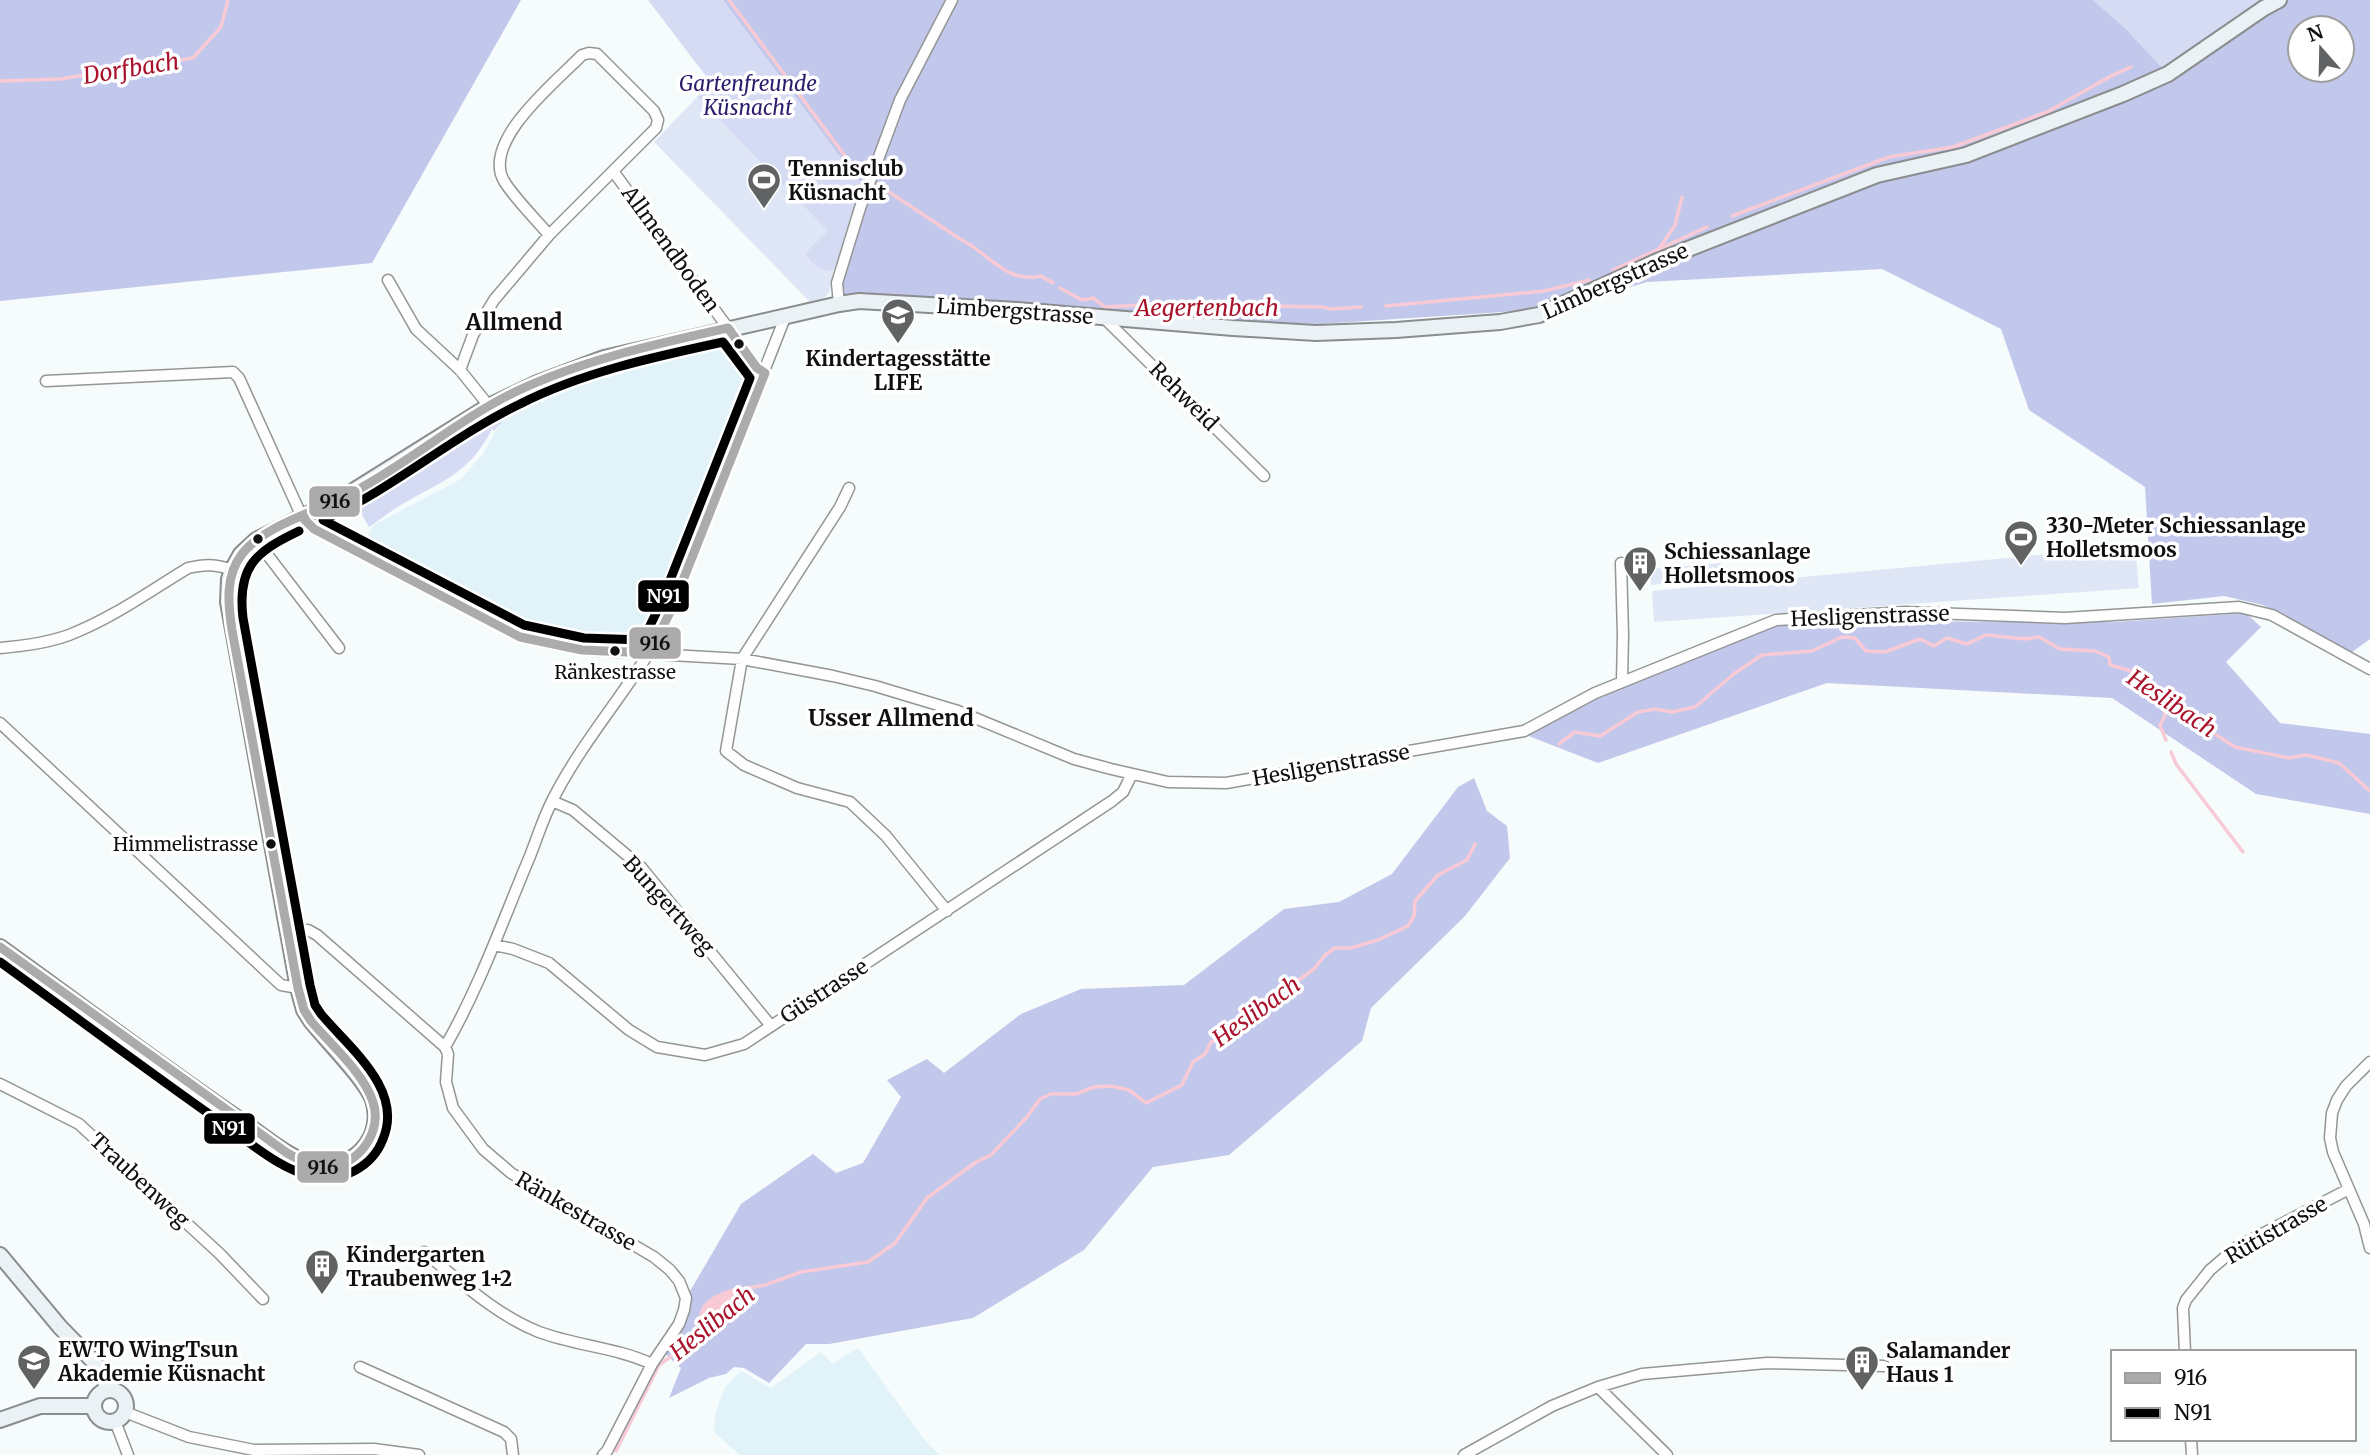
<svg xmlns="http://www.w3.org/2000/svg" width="2370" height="1455" font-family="Merriweather,serif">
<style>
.farmland{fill:#e2f2f9}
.green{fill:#d5dbf3}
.forest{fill:#c2c7ec;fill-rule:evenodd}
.pitch{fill:#dfe7f7}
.water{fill:#f8cad5}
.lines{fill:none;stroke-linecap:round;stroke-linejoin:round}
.stream{stroke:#f8cad5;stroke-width:3.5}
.street-casing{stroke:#949696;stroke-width:13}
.secondary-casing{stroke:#8a8c8d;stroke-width:18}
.street{stroke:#fefeff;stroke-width:10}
.secondary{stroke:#ebf2f6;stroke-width:14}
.bus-1-casing{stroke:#fff;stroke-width:14}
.bus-2-casing{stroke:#fff;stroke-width:14}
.bus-1{stroke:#ababab;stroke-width:9}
.bus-2{stroke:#000;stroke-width:9}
.bus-dot{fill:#101010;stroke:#fff;stroke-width:2.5}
.labels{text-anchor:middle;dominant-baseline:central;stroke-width:7;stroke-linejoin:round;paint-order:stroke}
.bus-label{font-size:19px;fill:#101010;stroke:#fff}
.park-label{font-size:21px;font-style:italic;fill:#2c1c6c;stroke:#fff}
.poi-label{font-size:21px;font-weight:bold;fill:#101010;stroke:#fff;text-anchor:start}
.street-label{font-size:21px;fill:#101010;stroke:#fff}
.water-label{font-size:23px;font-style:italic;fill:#a9122a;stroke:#fff}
.neighbourhood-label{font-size:23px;font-weight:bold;fill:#101010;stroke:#fff}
.line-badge{stroke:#fff;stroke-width:2.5}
.badge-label{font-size:19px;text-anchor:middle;font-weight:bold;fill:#fff}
.pale-badge-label{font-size:19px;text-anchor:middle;font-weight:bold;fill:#111}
</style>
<rect width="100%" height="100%" fill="#f6fbfc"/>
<path class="farmland" d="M720,350L749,388L667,589L642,635L577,631L514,618L362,544L374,525L461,479L483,454L500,424L514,411L528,403L560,387L597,373L682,352Z
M858,1348L926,1442L940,1455H740L714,1432L715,1414L725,1387L741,1371L771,1388L821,1352L832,1364Z"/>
<path class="green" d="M648,0H723L853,174L862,184L868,186L833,271C821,273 810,263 805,253L827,231L697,97L712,84Z
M2093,0H2279L2168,74L2125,28Z
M713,337C737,344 742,357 756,376L752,387L721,349L711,346C637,361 546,370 494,431L492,429C470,472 445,480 406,502C393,509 381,519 369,527L350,493L489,406L609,362Z"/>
<path class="forest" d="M0,0H521L372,263L0,301Z
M723,0H2093L2125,28L2168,74L2279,0H2370V639L2352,652L2263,605L2224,596L2152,604L2145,487L2029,410L2001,329L1882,269L1647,282L1562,308L1320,324L1103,317L839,304L837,291L868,186L862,184L853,174ZM2300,28H2342V70H2300Z
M2246,613L2261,627L2226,662L2280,723L2370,734V814L2256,794L2112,698L1827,683L1598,763L1526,735L1603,694L1782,621L2115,622Z
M1474,778L1487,811L1507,826L1510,858L1465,916L1371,1008L1362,1041L1229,1155L1153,1167L1084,1250L973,1318L829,1344H806L769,1383L744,1368L734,1367L726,1374L709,1378L669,1398L681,1368L662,1351L686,1298L741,1204L813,1154L836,1173L863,1163L901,1097L887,1080L927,1059L944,1073L1021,1014L1081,989L1184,985L1284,909L1339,902L1392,874L1458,787Z"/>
<path class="pitch" d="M697,97L828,231L805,253C810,263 821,273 833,271C830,291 832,297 811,303L654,142Z
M2135,546L2139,588L1654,622L1652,591Z
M1721,563L1722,578L1651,585L1650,569Z"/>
<path class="water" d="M733,1288L743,1291C741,1310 727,1320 712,1332L701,1331C694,1304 709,1297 733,1288Z"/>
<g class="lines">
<path class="stream" d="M729,0L854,168L864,175
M0,81L60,79L193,58L221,27L228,0
M877,184L960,239C988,252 1005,284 1041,276L1053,283
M1732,216L1889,157L1953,147L2047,112L2111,76L2131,67
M1659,249L1675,225L1682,197
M1613,270L1707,227
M1060,288L1082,300L1093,298L1105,307L1160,304L1323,307L1331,309L1361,307
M1386,306L1544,291L1589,280
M2162,699L2165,716L2160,725L2166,740
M1559,744L1575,732L1600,736L1638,712L1655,709L1672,712L1695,707L1735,673L1762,655L1812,651L1842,637L1855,638L1866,651L1885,652L1920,639L1934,646L1947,638L1967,644L1986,635L2025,639L2039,637L2060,649L2095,651L2109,657L2110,665L2131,671L2153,694L2185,709L2201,725L2235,747L2289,758L2307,755L2339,763L2370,791
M2171,752L2176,764L2243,852
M739,1299L743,1298L748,1288L765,1285L801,1272L868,1262L895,1243L927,1198L976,1162L991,1155L1027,1117L1040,1099L1051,1094H1076L1094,1087L1111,1086L1129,1090L1146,1103L1182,1085L1193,1062L1205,1054L1211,1042L1229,1036L1239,1023L1314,969L1325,955L1335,948H1351L1378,940L1408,926L1414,916L1415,901L1438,875L1467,860L1475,844
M616,1451L659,1365L686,1346L703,1329"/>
<g class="street-casing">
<path id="street" d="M589,53L597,54L654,111L658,120L656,128L549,235C535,218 515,199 504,181C481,141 557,81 582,55Z
M613,171L728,328
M388,280L416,329L460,370L489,406
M839,304L837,283L860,208L900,100L952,0
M1103,317L1264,476
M460,370L473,335L494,300L549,235
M46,381L233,372L239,378L302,517L314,529L520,637L582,650L742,659L833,676L875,686L958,711L1074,759L1111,769L1168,782L1226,783L1524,731L1595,693L1776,620L1905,612L2065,618L2239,607L2272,615L2370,669
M849,488L840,507L742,659L726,751L744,765L797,788L850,802L886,836L947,911
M256,540L339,648
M1621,563L1623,635L1622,681
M0,648C24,646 47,643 69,635C111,619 150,591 188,568C205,564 216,564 232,570
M0,723L281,985L298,988
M552,801L573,810L641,867L771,1026
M288,932L308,930L317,935L445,1047
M494,945L513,949L549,963L629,1030L657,1047L705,1055L744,1044L1112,801L1123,792L1132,774
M2370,1062L2346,1086L2337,1100L2332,1113L2330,1138L2333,1152L2364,1224L2370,1248
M0,1084L79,1124L220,1254L263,1299
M424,1252C460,1281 496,1315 539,1332C577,1346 615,1347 652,1364
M2185,1352L2183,1308L2186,1300L2210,1270L2237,1247L2349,1189
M360,1367L504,1432L511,1439L513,1455
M1598,1387L1667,1455
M125,1412L189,1437L254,1450L374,1449L419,1455
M115,1421L128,1455
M2191,1439L2192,1455
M603,1455L607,1451L652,1364L679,1324L684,1310L686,1298L679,1281L670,1270L654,1257L511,1173L483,1149L453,1108L446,1082L448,1054L445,1047C480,986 503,920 530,856C537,838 543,819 552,801C582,741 627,692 660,635L786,315
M1464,1455L1552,1406L1598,1387L1642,1374L1767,1363L1884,1366"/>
</g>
<g class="secondary-casing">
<path id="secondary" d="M0,947C79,1004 157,1063 237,1118C262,1134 290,1161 319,1166C340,1170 362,1155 371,1137C376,1126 377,1112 373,1100C366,1080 326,1040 311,1021L304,1010L298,988L228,602L229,579L232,570L241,554L256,540L350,493L489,406L535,384L604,358L839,304L859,301L1017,310L1233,328L1316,333L1396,330L1500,322L1539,315L1655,262L1877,175L1966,155L2123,94L2168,74L2264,8L2279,0
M0,1255L60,1327L94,1362L104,1377L107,1390
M94 1406a16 16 0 1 1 32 0a16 16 0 1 1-32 0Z
M0,1420L40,1406H94"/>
</g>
<use href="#street" class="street"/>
<use href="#secondary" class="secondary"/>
<g class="bus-1-casing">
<path id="bus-1" d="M0,947L287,1153C299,1160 313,1167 327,1167C359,1166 383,1131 373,1102C364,1073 330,1044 311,1021L304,1010L298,988L232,630C228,604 225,576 242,554C265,525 316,512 348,495C406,465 456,421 515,392C582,360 656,344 728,328L757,368L765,373L672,608L650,653L582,650L520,637L314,529L302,517"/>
</g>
<g class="bus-2-casing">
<path id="bus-2" d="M723,342L750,378L661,603L643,640L584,638L524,625L323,520C393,489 451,437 520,404C583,372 654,357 723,342Z
M0,962C73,1015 145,1069 219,1121C249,1141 279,1170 315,1177C342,1183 373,1166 383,1139C404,1089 349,1048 321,1014L315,1005L310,985L243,618C237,567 255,552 299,531"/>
</g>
<use href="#bus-1" class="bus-1"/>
<use href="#bus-2" class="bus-2"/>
</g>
<defs>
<g id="stadium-pin" transform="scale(1.75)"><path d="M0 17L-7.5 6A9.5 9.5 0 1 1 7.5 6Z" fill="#606263" stroke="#fff"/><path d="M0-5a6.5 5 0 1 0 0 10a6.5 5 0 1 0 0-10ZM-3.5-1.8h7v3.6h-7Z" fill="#fff"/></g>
<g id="school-pin" transform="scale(1.75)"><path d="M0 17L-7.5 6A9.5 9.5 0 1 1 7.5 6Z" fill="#606263" stroke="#fff"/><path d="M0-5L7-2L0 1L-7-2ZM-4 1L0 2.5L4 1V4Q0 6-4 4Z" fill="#fff"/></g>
<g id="building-pin" transform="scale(1.75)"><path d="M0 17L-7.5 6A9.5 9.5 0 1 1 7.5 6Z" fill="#606263" stroke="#fff"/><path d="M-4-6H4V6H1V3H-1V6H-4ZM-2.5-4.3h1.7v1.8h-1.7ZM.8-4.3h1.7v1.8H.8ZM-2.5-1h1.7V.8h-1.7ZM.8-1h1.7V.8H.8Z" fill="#fff"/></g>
</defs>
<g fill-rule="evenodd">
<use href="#stadium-pin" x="764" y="180"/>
<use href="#school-pin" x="898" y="315"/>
<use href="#stadium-pin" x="2021" y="537"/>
<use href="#building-pin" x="1640" y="563"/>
<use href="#building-pin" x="322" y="1266"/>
<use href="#school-pin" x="34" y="1361"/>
<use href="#building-pin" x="1862" y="1362"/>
</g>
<g class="bus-dot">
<circle cx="739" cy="344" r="6"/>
<circle cx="258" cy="539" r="6"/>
<circle cx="615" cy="651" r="6"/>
<circle cx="271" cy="844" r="6"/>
</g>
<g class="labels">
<g class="bus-label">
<text x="615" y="672">Ränkestrasse</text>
<text x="258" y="844" text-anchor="end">Himmelistrasse</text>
</g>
<g class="park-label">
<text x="748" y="83">Gartenfreunde<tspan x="748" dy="24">Küsnacht</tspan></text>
</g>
<g class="poi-label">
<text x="788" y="168">Tennisclub<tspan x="788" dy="24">Küsnacht</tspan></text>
<text x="898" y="358" text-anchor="middle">Kindertagesstätte<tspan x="898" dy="24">LIFE</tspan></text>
<text x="2046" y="525">330-Meter Schiessanlage<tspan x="2046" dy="24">Holletsmoos</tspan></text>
<text x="1664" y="551">Schiessanlage<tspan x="1664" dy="24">Holletsmoos</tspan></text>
<text x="346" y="1254">Kindergarten<tspan x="346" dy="24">Traubenweg 1+2</tspan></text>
<text x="58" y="1349">EWTO WingTsun<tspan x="58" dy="24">Akademie Küsnacht</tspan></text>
<text x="1886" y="1350">Salamander<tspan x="1886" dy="24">Haus 1</tspan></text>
</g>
<g class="street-label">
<text transform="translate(671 249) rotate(54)">Allmendboden</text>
<text transform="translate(1615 281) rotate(-24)">Limbergstrasse</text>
<text transform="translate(1015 311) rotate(4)">Limbergstrasse</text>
<text transform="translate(1184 396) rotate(45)">Rehweid</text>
<text transform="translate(1870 616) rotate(-2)">Hesligenstrasse</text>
<text transform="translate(1331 765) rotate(-10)">Hesligenstrasse</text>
<text transform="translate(669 905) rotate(48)">Bungertweg</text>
<text transform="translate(824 991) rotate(-33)">Güstrasse</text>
<text transform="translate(140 1180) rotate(43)">Traubenweg</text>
<text transform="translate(576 1211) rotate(30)">Ränkestrasse</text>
<text transform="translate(2276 1230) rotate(-30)">Rütistrasse</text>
</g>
<g class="water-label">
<text transform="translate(131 68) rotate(-9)">Dorfbach</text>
<text x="1207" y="307">Aegertenbach</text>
<text transform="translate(2172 703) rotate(34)">Heslibach</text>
<text transform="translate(1256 1011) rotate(-36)">Heslibach</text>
<text transform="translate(712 1323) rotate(-39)">Heslibach</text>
</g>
<g class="neighbourhood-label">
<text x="514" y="321">Allmend</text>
<text x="891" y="717">Usser Allmend</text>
</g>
</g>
<g class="line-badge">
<rect x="308" y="485" width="53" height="33" rx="7" fill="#ababab"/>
<rect x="637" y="579" width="53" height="34" rx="7" fill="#000"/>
<rect x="628" y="626" width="54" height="34" rx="7" fill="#ababab"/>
<rect x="203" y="1112" width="53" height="33" rx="7" fill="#000"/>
<rect x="296" y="1150" width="54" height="34" rx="7" fill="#ababab"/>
</g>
<g class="badge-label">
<text x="664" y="603">N91</text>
<text x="229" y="1135">N91</text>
</g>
<g class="pale-badge-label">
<text x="335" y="508">916</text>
<text x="655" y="650">916</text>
<text x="323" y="1174">916</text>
</g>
<rect x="2111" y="1350" width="245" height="91" fill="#ffffff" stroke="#9f9f9f" stroke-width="2"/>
<rect x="2125" y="1373" width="35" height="10" fill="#ababab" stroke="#9f9f9f" stroke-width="2"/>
<text x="2174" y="1385" font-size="21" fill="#101010">916</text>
<rect x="2125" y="1408" width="35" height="10" fill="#000000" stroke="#9f9f9f" stroke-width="2"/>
<text x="2174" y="1420" font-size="21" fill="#101010">N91</text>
<g transform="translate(2321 49) rotate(340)"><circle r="33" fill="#ffffff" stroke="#9f9f9f" stroke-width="2"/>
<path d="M0-5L12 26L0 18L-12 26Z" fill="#606263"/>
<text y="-10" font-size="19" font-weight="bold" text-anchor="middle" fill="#101010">N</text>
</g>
</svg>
